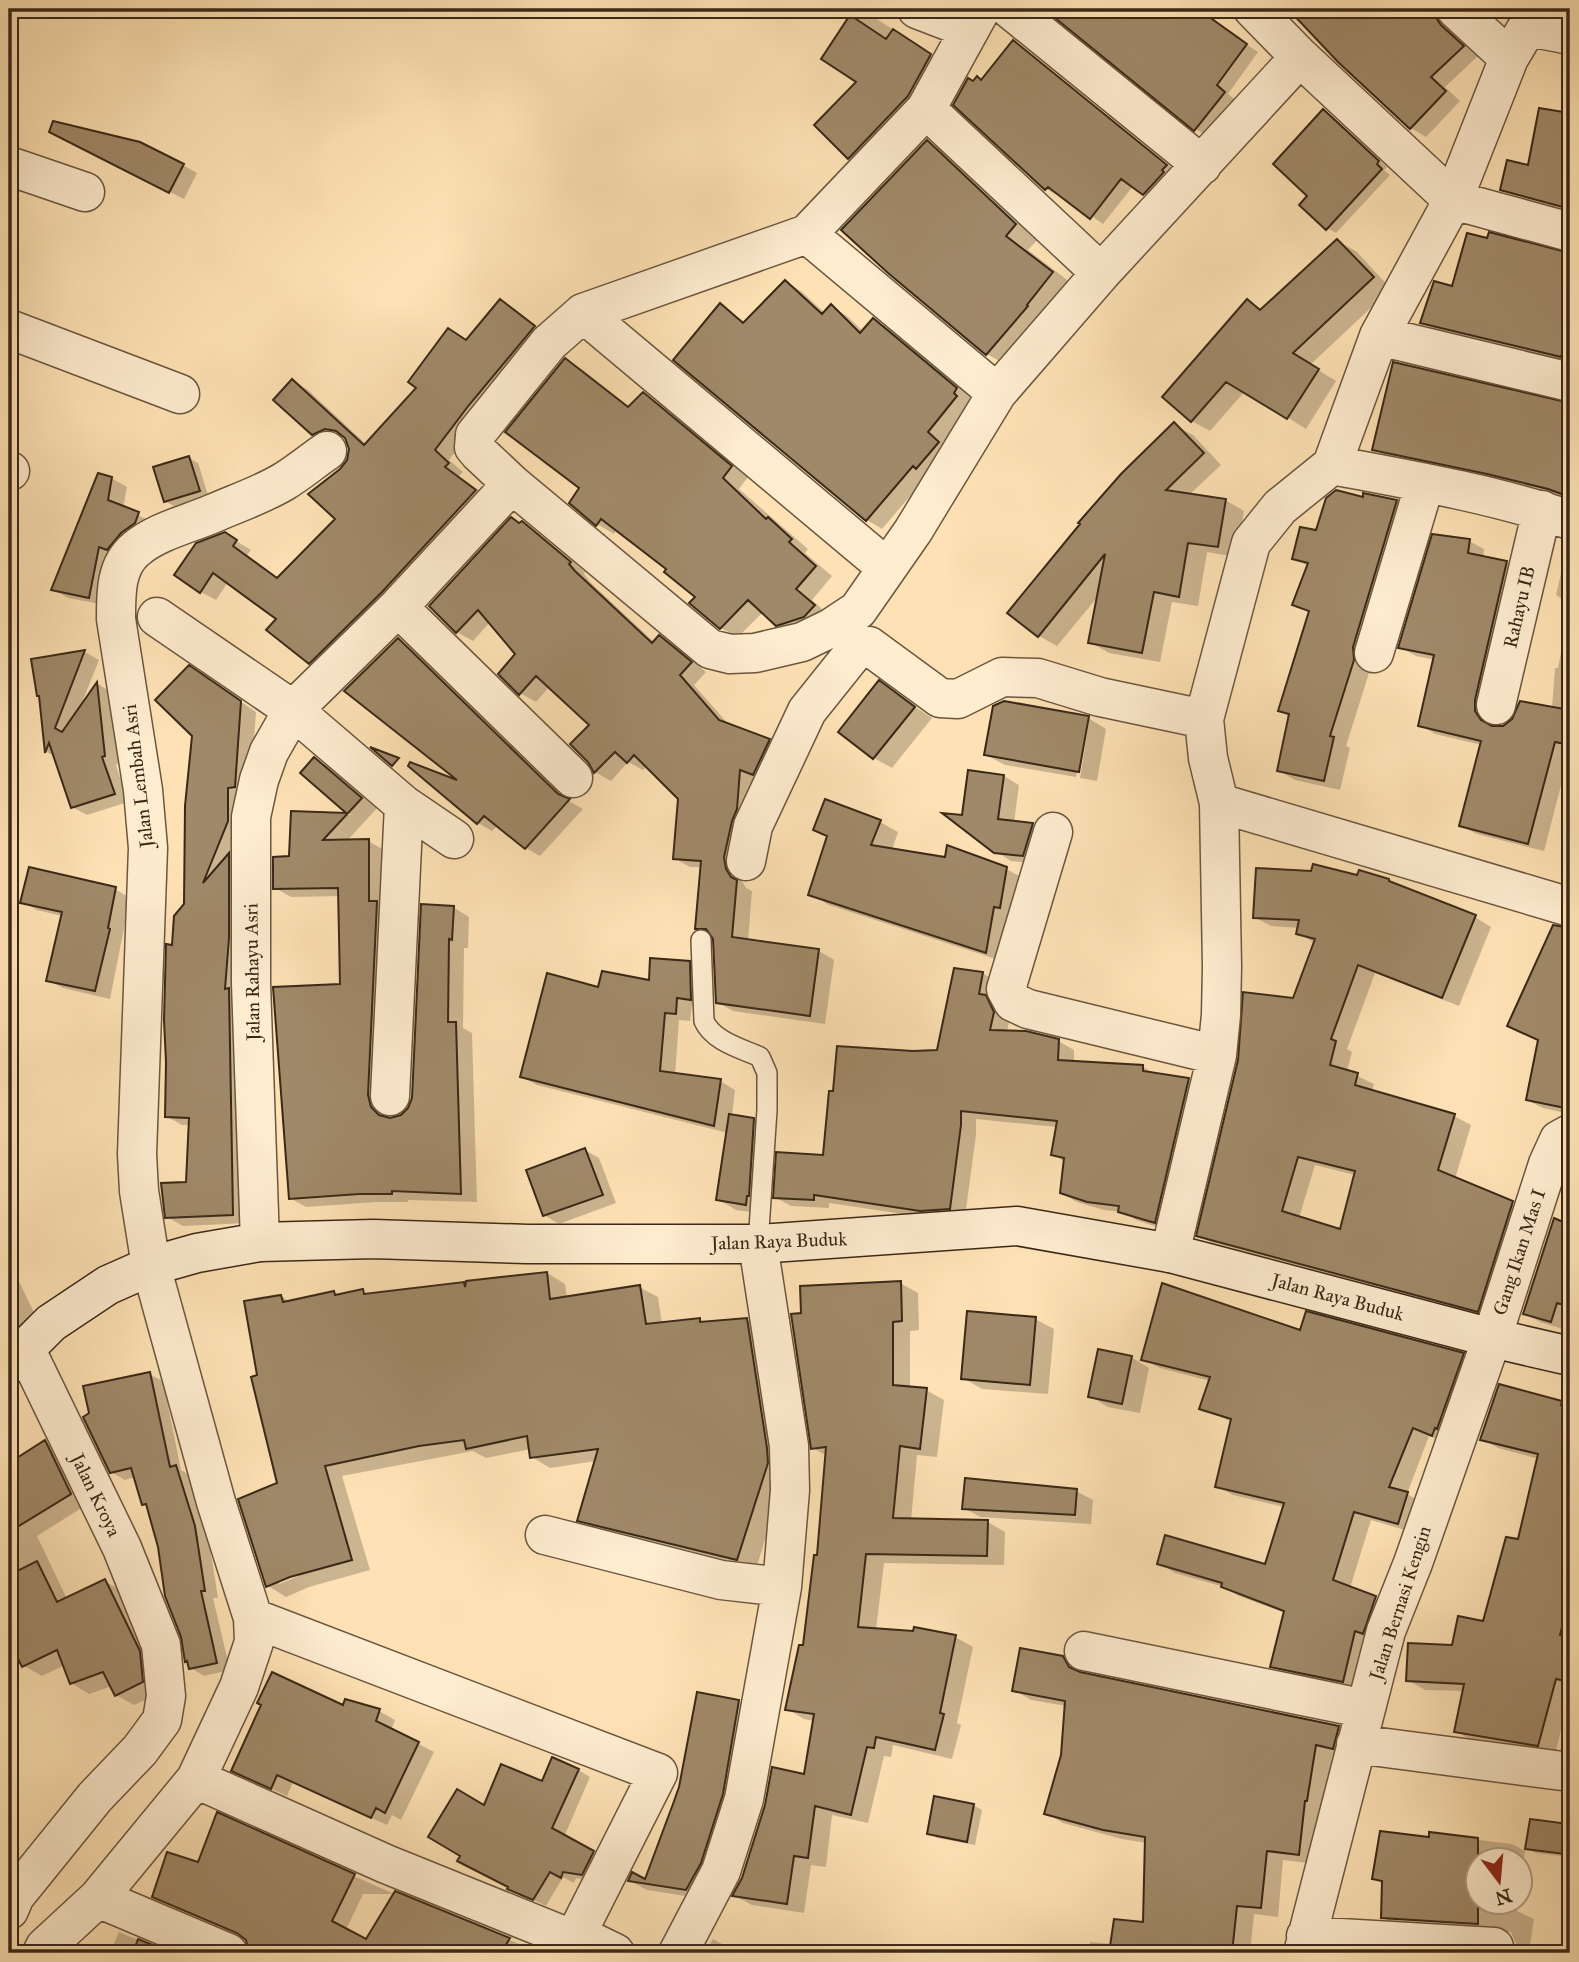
<svg xmlns="http://www.w3.org/2000/svg" width="1579" height="1962" font-family="'IM FELL Great Primer',serif">
<style>
.shadow{fill:#0003;fill-rule:evenodd}
.building{fill:#a08969;stroke:#3a2817;stroke-width:2;fill-rule:evenodd}
.lines{fill:none;stroke-linecap:round;stroke-linejoin:round}
.lane-casing{stroke:#6b563e;stroke-width:22}
.street-casing{stroke:#6b563e;stroke-width:41}
.secondary-casing{stroke:#3a2817;stroke-width:41}
.lane{stroke:#feeccf;stroke-width:19}
.street{stroke:#feeccf;stroke-width:38}
.secondary{stroke:#feeccf;stroke-width:38}
.labels{text-anchor:middle;dominant-baseline:central;stroke-width:5;stroke-linejoin:round;paint-order:stroke}
.street-label{font-size:19px;fill:#3a2817;stroke:#feeccf}
</style>
<rect width="100%" height="100%" fill="#fee2b5"/>
<filter id="stains"><feTurbulence type="fractalNoise" baseFrequency=".00286" numOctaves="4"/><feColorMatrix values="0 0 0 0 .2 0 0 0 0 .09 0 0 0 0 .02 0 0 0 .5 -.17"/></filter>
<radialGradient id="worn" r=".72"><stop offset=".6" stop-color="#630" stop-opacity="0"/><stop offset="1" stop-color="#630" stop-opacity=".3"/></radialGradient>
<path class="shadow" d="M857,9L874,17L947,65L866,167L849,158L859,82L823,58Z
M1047,9H1197L1211,21L1258,52L1228,94L1237,101L1208,136L1195,129Z
M1286,9H1452L1450,26L1457,36L1478,56L1445,87L1460,101L1426,137L1411,128L1307,27L1298,21Z
M1491,9H1519L1508,20Z
M1013,42L1025,49L1177,172L1155,201L1133,186L1103,224L1059,193L1057,195L1046,189L974,83L982,81Z
M1541,110L1570,116V213L1517,198L1502,189L1530,168Z
M1324,111L1332,116L1387,167L1384,170L1390,175L1336,233L1327,228L1309,196Z
M65,140L183,165L197,173L184,199Z
M927,142L950,155L1039,238L1028,250L1075,286L1010,367L987,354Z
M1337,241L1356,251L1391,289L1310,365L1336,381L1306,429L1245,391L1210,431L1192,421L1248,301L1263,310Z
M1565,255H1570V363L1438,331L1422,323L1453,288Z
M785,282L801,291L825,313L831,307L847,316L864,332L874,320L889,329L972,398L968,403L972,406L943,442L954,452L929,474L882,529L867,520L720,305L745,322Z
M500,301L515,309L549,336L484,413L449,460L463,472L459,476L490,500L325,671L310,662L278,619L228,582L216,600L201,592L225,534L251,550L247,555L278,579L338,519L311,494L348,462L351,450L347,438L342,437L328,443L313,434L293,381L308,390L367,445L468,341Z
M566,360L583,370L630,407L643,394L660,404L748,477L739,489L808,549L805,553L832,576L812,600L830,616L794,634L777,624L763,612L738,637L721,628L697,596L669,569L617,529L614,534L597,524L582,488Z
M1565,405H1570V499L1474,475L1389,458L1374,449Z
M1174,425L1193,435L1221,465L1189,495L1225,500L1244,511L1236,557L1207,552L1198,606L1172,602L1160,662L1109,653L1090,642L1100,594L1057,646L1039,636Z
M189,458L198,463L208,495L174,506L165,501Z
M111,478L127,487L123,508L154,523L105,605L68,598L53,589Z
M1364,499L1397,501L1413,511L1370,670L1346,746L1350,748L1340,790L1295,780L1278,770L1290,717L1280,711L1310,613L1294,604L1308,566L1294,558L1318,533Z
M522,523L537,532L585,572L584,574L590,582L655,643L660,638L675,646L706,672L694,685L730,726L769,740L784,749L741,879L746,888L752,891L748,941L819,951L834,960L825,1024L733,1011L717,1002L715,937L697,928L702,867H690L674,858L679,799L647,766L643,770L628,762L611,781L595,772L590,761L592,725L550,686L536,702L520,693L518,654L490,622L473,641L457,632L431,606Z
M1469,541L1484,549L1483,558L1507,563L1522,572L1490,721L1494,728L1503,727L1513,722L1552,708L1555,668H1558L1570,607V751L1544,851L1477,834L1461,826L1482,745L1435,734L1420,725L1435,660L1416,656L1400,647Z
M1566,552L1570,553V604L1556,595Z
M398,640L413,648L569,801L583,809L540,856L526,848L498,825L492,831L478,823L465,785Z
M85,652L99,660L81,705L98,684L111,692L119,763L116,765L128,802L87,815L72,807L56,757L47,752L41,696L33,660Z
M205,677L256,712L250,796L248,1223L183,1226L167,1217L188,1184L191,1125H182L166,1116L174,946L186,905Z
M879,683L932,718L892,768L874,758Z
M1088,718L1106,729L1097,781L1080,778L1089,722H1086L1076,777L1005,765L986,755Z
M314,759L331,768L377,808L347,841H368L384,850V1105L389,1119L401,1117L409,1109L413,1098L453,907L469,917L468,948H464L463,1028L472,1033L477,1202L408,1200V1202H376L306,1207L290,1198L342,985L340,896L291,897L275,888L290,858L293,812L351,815L303,773Z
M1004,776L1019,785L1014,823L1033,825L1048,834L1039,864L1011,861L995,851L963,817Z
M880,822L898,832L892,850L1006,869L1025,879L1005,962L829,905L810,894L829,838L815,830Z
M1359,877L1389,880L1405,890L1475,917L1491,927L1459,1006L1375,973L1347,1049L1352,1052L1347,1071L1374,1084L1372,1091L1454,1116L1471,1125L1455,1179L1512,1203L1529,1212L1494,1320L1215,1245L1198,1235L1315,943L1298,933L1299,928L1271,926L1254,917ZM1315,1165L1355,1175L1341,1232L1299,1218Z
M115,889L130,898L110,999L63,988L48,980L62,916L37,910L22,902Z
M1570,929V1114L1543,1108L1527,1100L1539,1041L1509,1025L1564,930Z
M689,963L704,971L705,1007L692,1005L690,1021L679,1020L675,1075L720,1081L735,1090L732,1116L754,1119L772,1130L764,1214L736,1210L718,1199L728,1133L537,1085L522,1077L600,989L651,982Z
M982,973L998,982L1002,1006L1009,1022L1007,1032L1058,1041L1074,1050V1063L1143,1067L1157,1075L1188,1080L1204,1089L1170,1231L1136,1220L1123,1212L1104,1210L1077,1202L1061,1193L1065,1162L1053,1154L1057,1127L976,1119V1135L965,1217L937,1219L829,1203V1208L791,1206L775,1197L825,1157L913,1053L938,1052Z
M585,1150L599,1158L616,1203L559,1224L544,1215Z
M1555,1220L1570,1227V1318L1566,1330L1540,1322L1525,1313Z
M9,1261L47,1339L9,1365Z
M547,1273L565,1284L567,1298L639,1287L658,1297L662,1324L699,1319L706,1323L747,1320L765,1330L785,1474L756,1569L598,1530L579,1520L596,1461L550,1468L532,1457L531,1449L486,1458L473,1451L342,1476L370,1570L309,1587L286,1597L268,1586L279,1484L259,1377L281,1296L290,1302L334,1293L340,1296L362,1291L369,1295L464,1283L467,1285ZM297,1572L299,1576L279,1584V1580Z
M900,1283L918,1293L919,1330L910,1331V1388L926,1390L944,1400L937,1457L917,1455L911,1520L988,1522L1005,1532L1004,1565L884,1563L876,1630L955,1637L973,1647L957,1723L961,1725L952,1759L893,1745L891,1757L884,1756L868,1823L832,1815L826,1867L811,1865L804,1913L752,1905L735,1896L805,1777L814,1721L804,1719L787,1709L805,1648L818,1557L827,1456L813,1448Z
M1035,1319L1054,1329L1048,1394L982,1389L963,1378Z
M1301,1332L1463,1355L1479,1364L1449,1444L1429,1436L1407,1494L1423,1503L1415,1533L1371,1520L1350,1588L1376,1598L1392,1607L1359,1690L1289,1676L1272,1666L1285,1613L1239,1596L1224,1587L1175,1573L1159,1563L1266,1566L1284,1507L1233,1495L1217,1486L1232,1422L1201,1408L1210,1381L1160,1368L1143,1359Z
M1131,1357L1149,1368L1140,1413L1108,1407L1090,1396Z
M149,1374L163,1381L181,1470L190,1475L208,1535L218,1598H213L230,1670L204,1676L191,1668L186,1661L183,1637L149,1507L143,1504L135,1477L125,1480L111,1472Z
M1561,1402L1570,1408V1694L1555,1754L1472,1741L1456,1731L1464,1691L1425,1690L1408,1680L1484,1623L1519,1541L1539,1459L1498,1448L1482,1439Z
M45,1442L63,1453L88,1504L37,1536L67,1599L104,1581L123,1591L160,1693L134,1705L116,1695L112,1686L89,1694L71,1683L65,1665L42,1676L24,1666L9,1636V1465Z
M1076,1491L1093,1500L1091,1524L980,1517L964,1508Z
M1062,1658L1080,1668L1084,1675L1338,1727L1355,1737L1350,1757L1333,1754L1316,1864L1283,1860L1278,1917L1254,1914L1250,1953H1089L1090,1942L1112,1944L1144,1924L1147,1843L1122,1839L1063,1823L1046,1813L1062,1755L1067,1706L1031,1700L1014,1690Z
M699,1694L739,1702L756,1712L704,1899L647,1890L630,1881L646,1882L681,1788Z
M346,1701L379,1711L395,1720L391,1730L434,1752L401,1820L392,1815L387,1825L293,1782L287,1796L248,1779L263,1704L344,1708Z
M578,1770L590,1777L564,1837L606,1860L595,1881L576,1878L574,1883L563,1877L546,1906L509,1888L485,1807Z
M973,1805L982,1810L975,1845L937,1838L929,1833Z
M218,1815L394,1894H363L346,1930L367,1941L396,1893L541,1953H251L247,1939L244,1936L154,1896L199,1864Z
M1568,1826L1570,1827V1857L1536,1853L1527,1848Z
M1431,1834L1512,1844L1525,1851L1520,1890V1860H1478V1902H1518L1517,1911L1534,1919L1529,1952L1517,1946L1511,1932L1395,1925L1382,1917L1384,1884L1374,1878L1430,1839Z
M119,1932L168,1953H110Z
M713,1939L729,1948L737,1953H704Z"/>
<path class="building" d="M1044,9H1198L1247,44L1217,85L1225,92L1194,131Z
M1288,9H1435V16L1441,25L1464,46L1431,77L1446,91L1410,129L1338,62Z
M850,15L886,39L893,29L931,54L908,96L848,159L814,125L856,82L821,59Z
M1013,40L1167,165L1162,170L1164,172L1143,195L1121,179L1090,219L1048,187L1045,190L953,105L968,78L973,81L977,76L981,80Z
M1539,108L1570,113V209L1500,190L1507,160L1528,165Z
M1323,109L1379,161L1377,164L1382,169L1326,230L1299,205L1307,196L1273,164Z
M53,121L140,142L184,164L169,193L49,132Z
M927,140L1016,224L1006,236L1053,272L1027,305L1028,306L986,355L888,273L841,230Z
M1489,232L1570,253V329L1561,357L1420,323L1434,281L1452,286L1467,233L1487,238Z
M1337,239L1374,277L1293,353L1319,369L1287,419L1226,382L1191,422L1162,397L1247,299L1260,310Z
M785,280L822,314L831,304L860,333L873,318L957,388L954,393L957,396L928,432L939,442L916,469L913,466L866,521L673,360L720,303L743,323Z
M500,299L535,326L469,405L435,450L449,463L445,467L476,490L382,592L309,664L266,630L276,619L213,573L200,593L174,575L196,543L225,532L237,540L233,546L277,578L335,519L308,494L340,469L347,460L349,449L345,438L336,431L325,429L312,435L273,400L292,379L364,445L416,388L408,382L448,328L466,340Z
M565,358L628,407L643,392L732,466L723,478L766,519L768,517L792,539L789,542L816,566L796,589L815,605L804,617L776,626L748,600L720,629L689,603L695,597L664,572L666,569L601,519L596,526L569,503L579,488L505,432Z
M1393,362L1570,403V497L1548,489L1487,474L1372,450Z
M1174,422L1204,453L1166,490L1226,499L1218,547L1188,543L1179,597L1154,592L1142,653L1088,643L1105,554L1038,637L1007,613L1080,524L1078,523L1121,474Z
M189,456L200,491L164,502L153,467Z
M98,473L112,477L108,500L139,512L135,523L121,533L107,550L99,547L89,598L51,590Z
M1336,490L1363,497V493L1397,500L1353,647L1354,660L1330,736L1334,737L1324,781L1277,771L1289,714L1278,711L1309,611L1292,605L1308,563L1292,559L1300,527L1316,530L1326,498Z
M511,517L519,523L522,521L571,562L569,564L575,571L652,643L659,635L692,662L680,675L719,720L770,739L753,775L740,770L737,809L732,821L724,857L726,869L731,877L737,880L732,937L819,949L810,1016L716,1003L713,939L706,929H695L701,861L673,859L678,799L634,755L627,763L615,752L594,773L588,762L570,744L589,725L536,676L519,695L498,674L515,654L478,610L456,633L429,606Z
M1432,534L1470,539L1468,553L1507,561L1475,700V711L1481,720L1492,726H1503L1512,719L1520,701L1570,710V745L1555,742L1528,844L1459,826L1481,741L1418,726L1434,655L1398,648Z
M398,638L558,794L570,799L525,849L484,816L477,824L408,766L410,762L457,780L344,691Z
M85,650L55,728L62,732L97,682L105,756L102,757L115,794L71,808L49,743L45,753L39,696H37L31,659Z
M189,665L241,701L235,787L228,788V821L203,883L229,853V938L225,989L229,988L233,1215L165,1218L161,1183L186,1182L189,1118L165,1117L166,1062L164,1020L166,944L172,945L174,916L184,904L185,806L192,736L155,700Z
M879,680L915,707L873,759L838,732Z
M1004,701L1089,716L1079,772L984,755L993,706Z
M370,747L399,758L392,766Z
M314,757L362,798L323,840L369,839V901H377L368,1095L371,1107L379,1115L390,1118L401,1115L408,1108L412,1098L421,904L454,906L452,940L449,939L448,1022H456L461,1194L392,1191V1194H359L289,1199L273,987L340,984L338,888L273,889V857L289,856L291,811L346,813L300,773Z
M968,770L1004,775L998,819L1033,823L1023,856L994,853L942,813L962,815Z
M825,799L881,820L871,845L945,857L947,845L1007,867L1000,908L994,907L986,953L808,895L827,836L813,830Z
M1313,864L1357,875L1359,870L1389,879V881L1476,915L1442,998L1358,965L1331,1039L1336,1041L1330,1065L1358,1073L1355,1085L1455,1114L1438,1170L1513,1201L1478,1312L1196,1236L1238,1060L1243,992L1293,998L1315,939L1296,934L1299,920L1253,918L1256,868L1311,871ZM1298,1157L1355,1171L1340,1229L1282,1211Z
M29,867L116,887L108,928L110,929L95,991L46,981L62,912L20,903Z
M1553,925L1570,928V1109L1526,1100L1538,1040L1507,1026Z
M650,958L690,961L691,1000L677,998L676,1014L665,1013L660,1071L721,1079L714,1126L520,1077L547,973L598,987L602,971L649,980Z
M954,968L983,972L979,994L986,995L994,1012L990,1030L1026,1031L1059,1039L1058,1060L1143,1065V1071L1189,1078L1155,1223L1118,1212L1119,1206L1087,1202L1060,1193L1064,1158L1051,1155L1057,1121L961,1111V1125L950,1209L920,1211L814,1195V1200L773,1198L776,1152L823,1155L829,1091H833L837,1046L913,1051L937,1050Z
M729,1114L754,1118L749,1196H747L746,1205L716,1200Z
M585,1148L603,1195L543,1216L526,1170Z
M1554,1218L1570,1225V1307L1557,1303L1551,1322L1523,1314Z
M547,1272L550,1299L640,1285L646,1324L700,1318V1322L747,1318L767,1448L768,1463L737,1560L577,1521L598,1449L530,1458L527,1436L466,1449L464,1440L419,1446L325,1466L352,1560L290,1577L266,1587L238,1499L277,1483L251,1377L257,1375L244,1301L281,1295L283,1302L334,1291L335,1295L363,1289L364,1294L464,1282L465,1287L466,1281Z
M901,1281L902,1321L893,1322V1385L927,1388L920,1449L900,1446L893,1518L988,1520L987,1556L866,1554L858,1627L913,1631L914,1627L956,1635L940,1713L944,1714L935,1750L876,1737L874,1748L867,1747L851,1815L815,1806L808,1858L794,1856L787,1904L732,1896L742,1878L765,1805L772,1767L804,1774L814,1714L785,1710L799,1645H803L814,1555H817L826,1447L811,1449L791,1314L801,1313L800,1286Z
M1162,1283L1300,1330L1306,1311L1464,1353L1437,1429L1435,1428L1432,1436L1413,1428L1389,1487L1408,1492L1398,1524L1354,1512L1333,1580L1376,1596L1363,1634L1355,1631L1343,1682L1270,1667L1284,1611L1221,1587L1222,1583L1157,1564L1165,1535L1265,1564L1284,1503L1215,1487L1231,1419L1199,1409L1210,1377L1141,1360Z
M967,1311L1036,1317L1030,1385L961,1379Z
M1098,1349L1132,1356L1122,1404L1088,1397Z
M150,1372L170,1467L176,1465L195,1526L205,1591H201L217,1663L189,1669L187,1661L185,1662L181,1637L165,1596L158,1547L146,1504L142,1505L131,1468L110,1473L83,1417L89,1413L83,1386Z
M1499,1384L1562,1401L1561,1405L1570,1407V1597L1560,1635L1570,1637V1682L1556,1679L1538,1746L1454,1732L1464,1684L1406,1681L1408,1643L1452,1645L1458,1616L1483,1621L1506,1537L1518,1539L1538,1454L1480,1440Z
M45,1440L71,1494L9,1532V1463Z
M965,1478L1077,1489L1075,1515L962,1509Z
M37,1561L57,1602L105,1579L140,1651L143,1682L115,1696L103,1672L70,1684L57,1650L22,1667L9,1640V1575Z
M1020,1648L1063,1656L1069,1667L1080,1672L1339,1726L1333,1749L1316,1745L1307,1801H1305L1299,1855L1267,1851L1261,1908L1237,1906L1232,1953H1109L1114,1919L1143,1922L1145,1837L1103,1830L1044,1814L1061,1755L1065,1701L1012,1691Z
M272,1672L343,1705L345,1699L380,1709L376,1721L419,1742L385,1813L376,1808L371,1818L277,1775L271,1789L231,1771L261,1705L257,1703Z
M697,1692L739,1700L723,1794L701,1863L686,1890L628,1881L632,1872L645,1879L673,1804L679,1787Z
M552,1757L579,1769L552,1828L594,1851L582,1875L563,1872L561,1878L550,1872L533,1900L507,1889L508,1887L457,1861L460,1856L428,1837L457,1789L484,1805L501,1764L542,1781Z
M934,1796L974,1804L967,1842L927,1834Z
M217,1812L355,1874L332,1921L366,1939L395,1891L510,1938L501,1953H249L246,1940L237,1933L152,1897L167,1852L198,1862Z
M1530,1819L1569,1824L1565,1854L1525,1849Z
M1380,1831L1429,1837V1832L1478,1838V1924L1381,1918L1382,1881L1372,1879Z
M138,1939L172,1953H133Z"/>
<g class="lines">
<g class="lane-casing">
<path id="lane" d="M701,940L704,1021C713,1041 740,1048 760,1057L767,1073V1110L758,1244"/>
</g>
<g class="street-casing">
<path id="street" d="M917,9L969,29
M981,9L926,109L807,234L583,313L549,343L475,435L474,447L479,453L512,484L710,649L730,654L755,653L802,642L831,628L858,610L913,531L997,393L1101,273L1300,57
M1010,9L1202,165
M1253,9L1300,57L1453,200L1570,232
M1456,9L1509,58
M1529,27L1570,35
M926,109L1101,273
M9,166L85,192
M807,234L997,393
M583,313L886,567
M9,329L180,394
M1379,336L1570,382
M1332,465C1412,480 1493,494 1570,520
M9,471H10
M398,607L573,778
M157,617L293,710L404,805L454,839
M1374,653L1425,483
M1496,705L1542,510
M1219,803L1570,907
M1053,832L1006,989L1013,1002L1028,1009L1217,1055
M746,861L753,826L807,711L859,646H869L940,698L958,699L1002,677L1038,678L1100,697L1204,719
M390,1096L404,805
M260,1242L251,983V817L259,780L269,752L293,710L398,607L512,484
M1170,1253L1217,1055L1221,1015L1222,967L1219,803L1208,758L1204,719L1251,543L1280,507L1332,465L1379,336L1453,200L1509,58L1538,9
M545,1535L721,1580L782,1587
M253,1618L658,1773L567,1953
M1084,1651L1366,1709
M1356,1744L1570,1772
M196,1779L386,1864L574,1940
M98,1898L228,1953
M9,1910L15,1896L95,1797L140,1750L162,1720L166,1696L161,1645L122,1548L25,1348
M578,1935L615,1953
M1306,1936L1494,1947
M42,1953L45,1947L98,1898L196,1779L239,1687L254,1642L253,1618L216,1502L151,1266L139,1191L137,1154L148,848L143,790L116,619C116,595 115,566 136,549C157,531 189,524 214,513C237,503 261,495 283,482C298,473 312,461 327,451
M678,1953L721,1871L744,1799L782,1587L790,1490L789,1446L758,1244
M1303,1953L1386,1631L1413,1563L1492,1338L1548,1164L1559,1140L1570,1134"/>
</g>
<g class="secondary-casing">
<path id="secondary" d="M9,1365L51,1323L108,1285L151,1266L197,1253L260,1242L373,1239L527,1244H758L1017,1226L1170,1253L1492,1338L1570,1356"/>
</g>
<use href="#lane" class="lane"/>
<use href="#street" class="street"/>
<use href="#secondary" class="secondary"/>
</g>
<g class="labels">
<g class="street-label">
<text transform="translate(1519 607) rotate(-77)">Rahayu IB</text>
<text transform="translate(138 776) rotate(-97)">Jalan Lembah Asri</text>
<text transform="translate(252 972) rotate(-91)">Jalan Rahayu Asri</text>
<text transform="translate(779 1241) rotate(-2)">Jalan Raya Buduk</text>
<text transform="translate(1519 1252) rotate(-72)">Gang Ikan Mas I</text>
<text transform="translate(1338 1297) rotate(15)">Jalan Raya Buduk</text>
<text transform="translate(96 1495) rotate(64)">Jalan Kroya</text>
<text transform="translate(1400 1603) rotate(-72)">Jalan Bernasi Kengin</text>
</g>
</g>
<rect width="1579" height="1962" fill="none" stroke="#fee2b5" stroke-width="35"/>
<rect x="10" y="10" width="1558" height="1941" fill="none" stroke="#3a2817" stroke-width="3.5"/>
<rect x="18" y="18" width="1544" height="1927" fill="none" stroke="#3a2817" stroke-width="2"/>
<g transform="translate(1499 1881) rotate(164)"><circle r="33" fill="#feeccf" stroke="#b09e85" stroke-width="2"/>
<path d="M0-5L12 26L0 18L-12 26Z" fill="#8f2418"/>
<text y="-10" font-size="19" font-weight="bold" text-anchor="middle" fill="#3a2817">N</text>
</g>
<rect width="100%" height="100%" filter="url(#stains)"/>
<rect width="100%" height="100%" fill="url(#worn)"/>
</svg>
